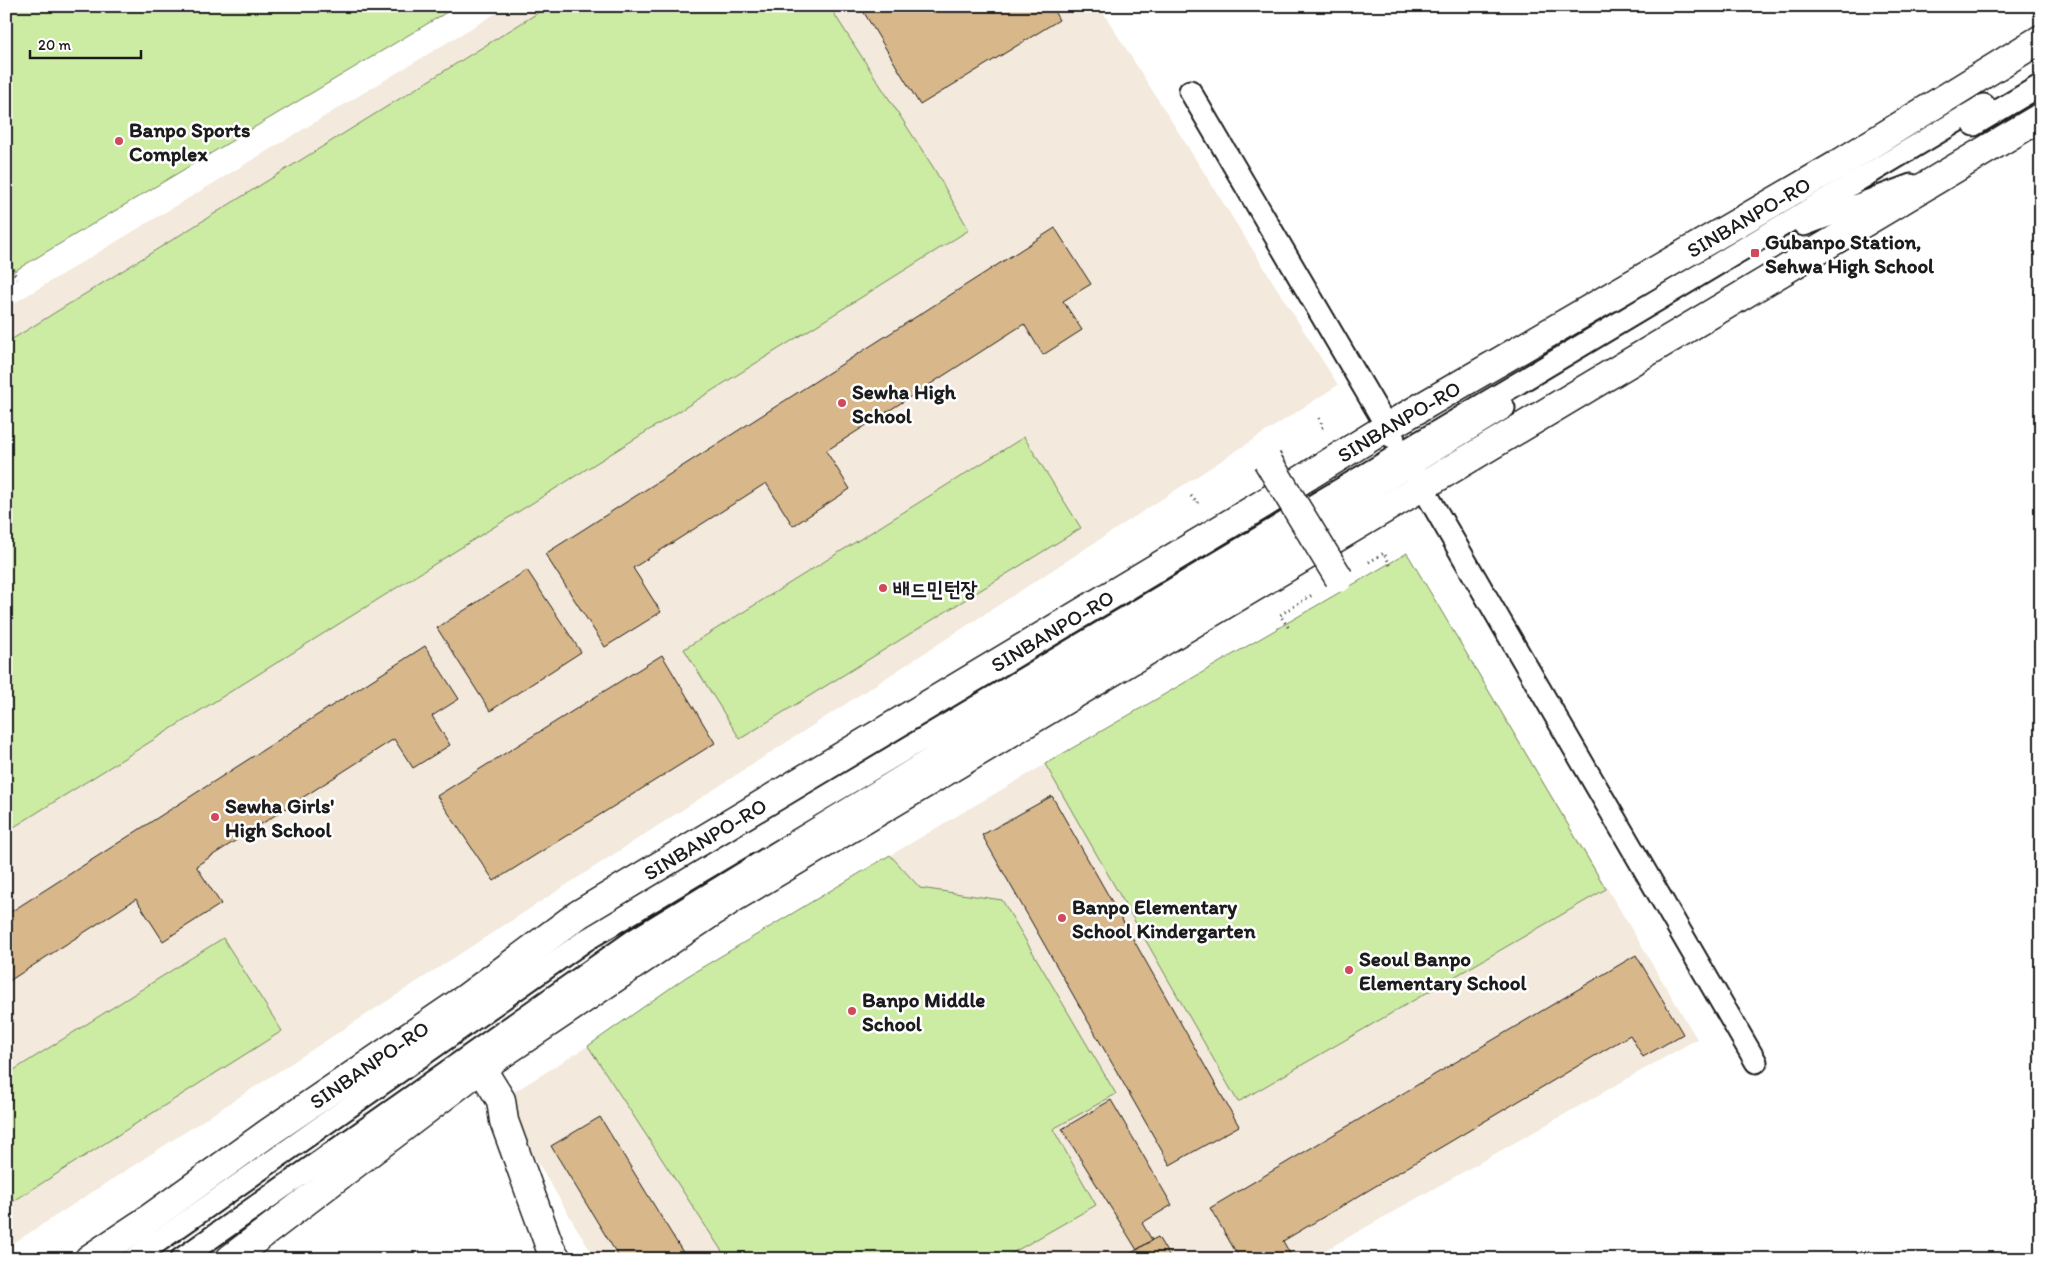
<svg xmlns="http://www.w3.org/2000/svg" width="2047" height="1265" font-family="Itim,'Poor Story',sans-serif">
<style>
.built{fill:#f3e9dc}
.green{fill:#cceba3;stroke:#748460}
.building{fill:#d8b78b;stroke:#1c1c1c}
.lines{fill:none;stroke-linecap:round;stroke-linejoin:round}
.service-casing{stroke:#1c1c1c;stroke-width:25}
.minor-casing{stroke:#1c1c1c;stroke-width:31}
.secondary-casing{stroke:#1c1c1c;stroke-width:31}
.path{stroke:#1c1c1c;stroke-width:3;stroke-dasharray:1 4;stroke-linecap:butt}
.service{stroke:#fff;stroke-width:21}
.minor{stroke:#fff;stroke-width:28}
.secondary{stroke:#fff;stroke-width:28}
.pedestrian-bridge-casing{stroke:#1c1c1c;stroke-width:31;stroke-linecap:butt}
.pedestrian-bridge{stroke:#fff;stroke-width:28}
.poi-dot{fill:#d1495b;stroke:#fff;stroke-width:2}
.labels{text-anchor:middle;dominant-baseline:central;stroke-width:5;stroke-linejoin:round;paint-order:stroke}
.poi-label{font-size:21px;font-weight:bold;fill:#1c1c1c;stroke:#fff;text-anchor:start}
.street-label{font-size:21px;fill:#1c1c1c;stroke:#fff}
</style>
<rect width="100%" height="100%" fill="#fff"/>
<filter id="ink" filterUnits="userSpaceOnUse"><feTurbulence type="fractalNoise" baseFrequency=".02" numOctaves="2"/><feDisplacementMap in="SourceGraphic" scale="10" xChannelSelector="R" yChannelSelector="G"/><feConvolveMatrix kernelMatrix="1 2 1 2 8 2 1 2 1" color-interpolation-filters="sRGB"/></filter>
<g filter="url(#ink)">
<path class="built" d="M508,6H1099L1338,385L6,1248V308Z
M1407,553L1697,1039L1310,1259H595L501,1100L588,1046L686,977L955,817Z"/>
<path class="green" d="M6,6H457L6,276Z
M549,6H829L933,167L969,230L6,832V343Z
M1024,437L1081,528L740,739L684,649Z
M1407,553L1606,889L1238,1102L1045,764Z
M890,855L920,888L1002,900L1116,1094L1053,1129L1096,1205L1002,1259H727L588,1046L686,977Z
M223,938L282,1031L6,1206V1075Z"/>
<path class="building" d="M860,6H1051L1059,20L920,105Z
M1055,228L1091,284L1063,301L1082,330L1043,355L1024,324L826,451L850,489L793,526L766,483L633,568L661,612L605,647L545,554Z
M527,570L581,652L490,711L437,628Z
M425,646L459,699L432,716L450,745L413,768L394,739L196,866L221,904L163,941L136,899L6,983V915Z
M662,655L715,743L494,881L437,796Z
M1052,796L1239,1126L1170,1165L982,835Z
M1636,955L1683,1034L1643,1057L1630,1035L1283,1241L1293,1259H1240L1210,1208Z
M1111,1100L1172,1205L1142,1223L1152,1240L1137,1250L1062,1129Z
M600,1117L687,1259H620L551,1146Z
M1158,1237L1171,1259H1122L1152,1240Z"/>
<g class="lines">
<g class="service-casing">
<path id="service" d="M1190,91L1394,439
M1974,125L2041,85
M1804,225L1911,185
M1415,474L1756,1062
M133,1259L586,940L1984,105
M181,1259L634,940L1504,408"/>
</g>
<g class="minor-casing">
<path id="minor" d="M481,1068L501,1100L504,1121L551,1250L557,1259"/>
</g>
<g class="secondary-casing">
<g id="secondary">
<path id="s1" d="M89,1259L140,1225L268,1133L466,998L579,914L1261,505L1387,427L1837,165L2041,39"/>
<path d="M230,1259L481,1068L735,897L2041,117"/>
</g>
</g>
<path class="path" d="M6,250L17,280
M1319,418L1323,427L1321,428
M1191,496L1197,503L1198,502
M1369,562L1384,553L1390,565
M1288,627L1280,615L1312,595"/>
<use href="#service" class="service"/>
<use href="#minor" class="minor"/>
<use href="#secondary" class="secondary"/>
<g class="pedestrian-bridge-casing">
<path id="pedestrian-bridge" d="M1267,460L1339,578"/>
</g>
<use href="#pedestrian-bridge" class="pedestrian-bridge"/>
</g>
</g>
<g class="poi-dot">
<circle cx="119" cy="141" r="5"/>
<rect x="1750" y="248" width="10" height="10" rx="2.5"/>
<circle cx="842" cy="403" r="5"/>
<circle cx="883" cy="588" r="5"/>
<circle cx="215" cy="817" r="5"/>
<circle cx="1062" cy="918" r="5"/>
<circle cx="1349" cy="970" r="5"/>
<circle cx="852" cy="1011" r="5"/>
</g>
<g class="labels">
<g class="poi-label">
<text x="129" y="129">Banpo Sports<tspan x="129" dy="24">Complex</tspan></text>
<text x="1765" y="241">Gubanpo Station,<tspan x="1765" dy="24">Sehwa High School</tspan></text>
<text x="852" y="391">Sewha High<tspan x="852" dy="24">School</tspan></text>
<text x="893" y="588">배드민턴장</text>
<text x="225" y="805">Sewha Girls'<tspan x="225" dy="24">High School</tspan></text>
<text x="1072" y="906">Banpo Elementary<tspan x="1072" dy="24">School Kindergarten</tspan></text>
<text x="1359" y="958">Seoul Banpo<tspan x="1359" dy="24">Elementary School</tspan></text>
<text x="862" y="999">Banpo Middle<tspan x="862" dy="24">School</tspan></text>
</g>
<g class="street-label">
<text stroke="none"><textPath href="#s1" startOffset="1961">SINBANPO-RO</textPath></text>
<text stroke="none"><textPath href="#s1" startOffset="1556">SINBANPO-RO</textPath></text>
<text stroke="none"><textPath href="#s1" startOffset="1151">SINBANPO-RO</textPath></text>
<text stroke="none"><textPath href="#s1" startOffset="746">SINBANPO-RO</textPath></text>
<text stroke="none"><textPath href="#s1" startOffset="341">SINBANPO-RO</textPath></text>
</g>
</g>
<rect width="2047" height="1265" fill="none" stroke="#fff" stroke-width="25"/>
<rect x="12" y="12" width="2022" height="1240" fill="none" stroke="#1c1c1c" stroke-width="2" filter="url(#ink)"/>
<path d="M30 50v8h111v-8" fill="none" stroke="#1c1c1c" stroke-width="2.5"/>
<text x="38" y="50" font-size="15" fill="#1c1c1c" stroke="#ffffff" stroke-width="4" paint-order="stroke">20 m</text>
</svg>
